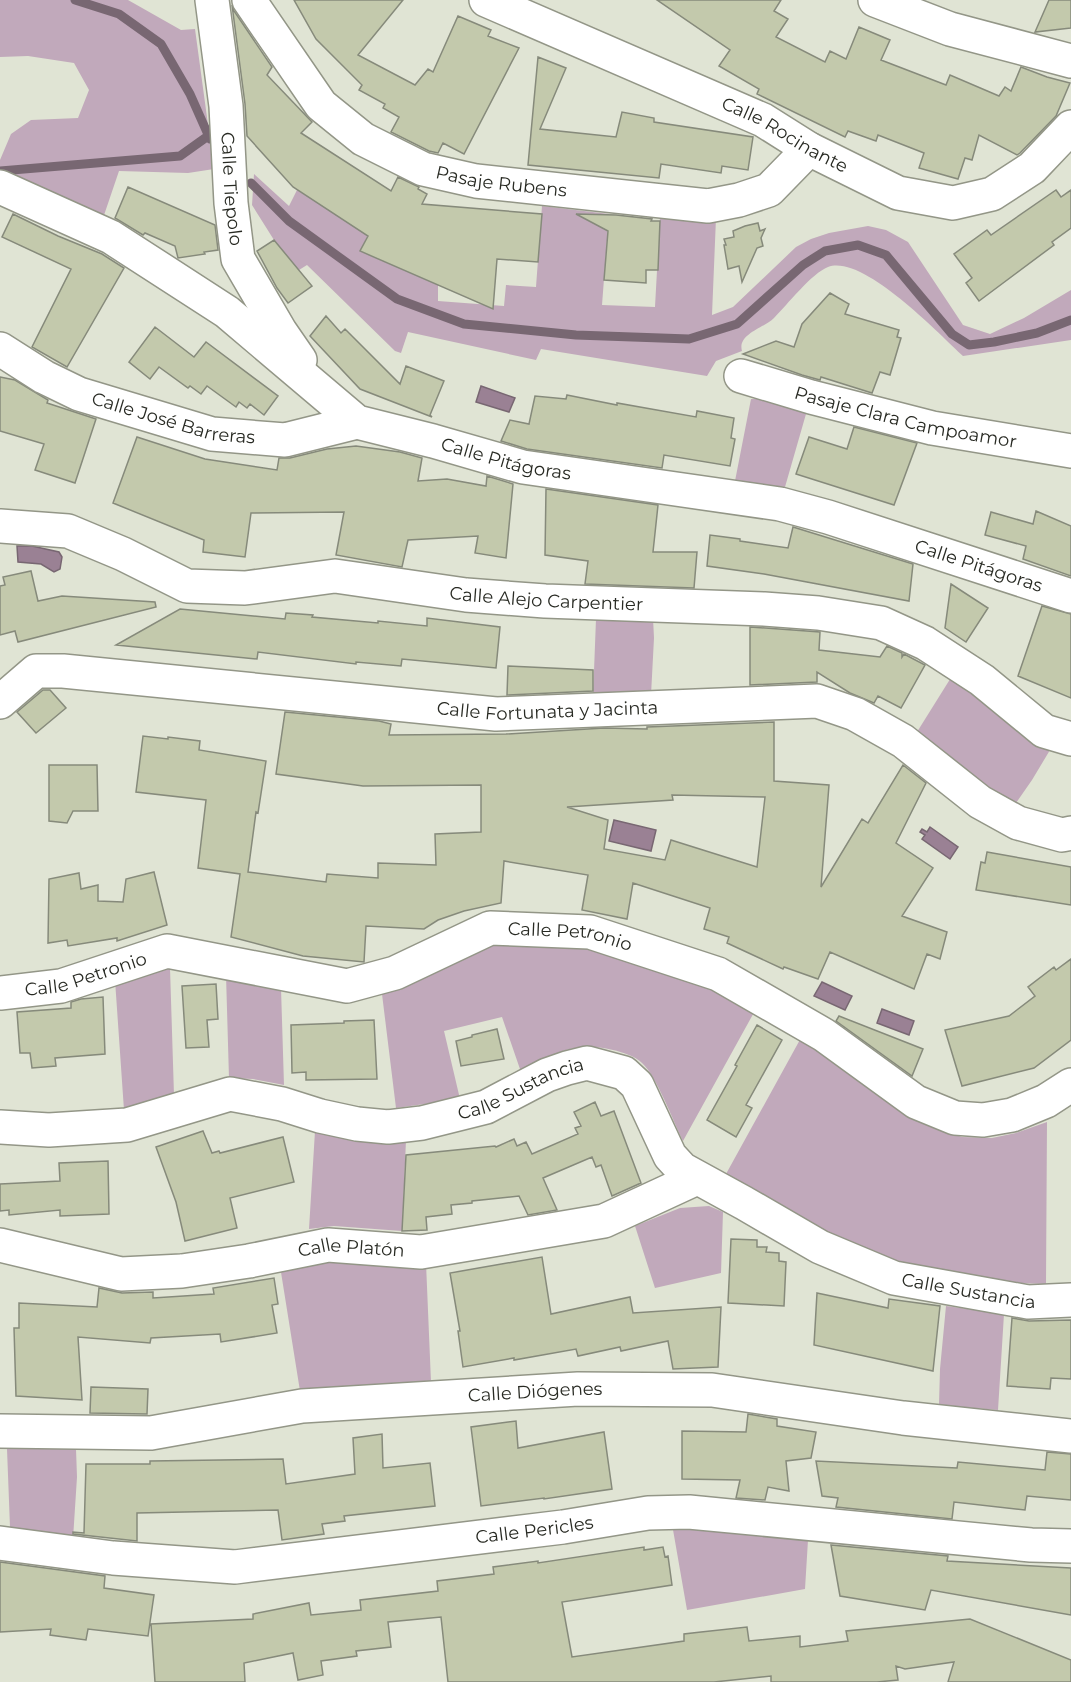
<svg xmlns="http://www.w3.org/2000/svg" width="1071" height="1682" font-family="Montserrat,sans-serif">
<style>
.green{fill:#c1a9bb}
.water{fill:#9a8194;stroke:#786772;stroke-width:1.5}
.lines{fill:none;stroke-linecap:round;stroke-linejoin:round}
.stream{stroke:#786772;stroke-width:9}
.building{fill:#c3c9ac;stroke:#868a7b;stroke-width:1.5;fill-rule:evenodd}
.minor-casing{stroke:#939687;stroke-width:36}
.minor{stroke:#fff;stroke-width:33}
.labels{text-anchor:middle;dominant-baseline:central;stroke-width:6;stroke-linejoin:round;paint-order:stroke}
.street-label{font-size:18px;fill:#282a23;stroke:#e0e4d4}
</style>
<rect width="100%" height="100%" fill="#e0e4d4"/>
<path class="green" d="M0,0H128L181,30L195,29L214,169L188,173L119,171L101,224L0,175V160L11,134L31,120L78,118L89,90L74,63L28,56L0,57Z
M254,174L289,206L297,190L368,235L360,251L438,285V301L504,306L506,285L536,287L542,206L609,214L602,305L655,307L660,216L716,218L712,315L733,307L796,247L811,239L829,233L868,226L886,230L908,242L963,325L990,334L1024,318L1071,290V340L963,356C938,333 863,254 828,267C812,273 787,305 774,318C764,328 737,334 742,351L716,361L707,376L541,349L536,360L408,332L401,353L395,351L307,265L299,270L274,240L252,205Z
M770,395L808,407L785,487L735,481L751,399H758Z
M653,618L654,638L651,695L593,697L596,619Z
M952,676L1027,740L1050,750L1032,780L1016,803L995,793L917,732Z
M544,941L628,954L757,1007L683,1141C674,1123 656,1075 642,1063C635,1056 622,1052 613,1050C572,1040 555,1054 521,1072L502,1017L444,1031L460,1099L396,1108L382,994L401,986L478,945Z
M170,968L174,1095L124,1110L115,980Z
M226,975L281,988L284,1085L253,1079L229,1078Z
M802,1036L933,1127L962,1137L992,1138L1016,1133L1047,1122L1046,1284L1012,1283L901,1267L827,1235L756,1190L726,1174Z
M315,1131L406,1140L402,1231L334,1226L309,1229Z
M709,1206L723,1212L721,1273L655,1288L635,1226L680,1208Z
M326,1259L426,1263L431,1382L300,1391L280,1266Z
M946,1306L1004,1314L998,1410L939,1405L940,1369Z
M7,1449H76L77,1477L73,1539L10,1527Z
M672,1524L792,1536L808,1540L805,1589L687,1610Z"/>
<path class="water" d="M481,386L515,398L509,412L476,402Z
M17,546H32L59,552L62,557L60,569L54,572L41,564L18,562Z
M614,820L656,830L651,851L609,841Z
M930,827L958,847L950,859L922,839L925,835L920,832L922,829L927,832Z
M822,982L852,996L845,1010L814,996Z
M882,1009L914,1021L909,1035L877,1023Z"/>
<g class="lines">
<path class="stream" d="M75,0L119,14L161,44L190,94L210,139
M0,171L180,156L208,136
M251,183L289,221L397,299L464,324L576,335L689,339L737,324L803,265L825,251L858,245L886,255L952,334L969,345L994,342L1037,333L1071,320"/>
</g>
<path class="building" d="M294,0H403L358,55L415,85L428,69L433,72L458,16L491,30L488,36L519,48L464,154L443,143L438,153L429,151L391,132L399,117L383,108L385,104L359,90L362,85L316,39Z
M657,0H781L774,11L788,19L776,37L825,62L830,51L846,59L859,27L890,40L881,60L946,85L950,75L999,96L1005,87L1011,91L1021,67L1047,77L1070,83L1056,116L1020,153L1017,155L979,135L972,160L965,158L958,179L919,168L924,153L878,135L876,141L848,131L845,137L757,94L759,89L719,66L730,50Z
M1049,0H1071V28L1035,32Z
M232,5L234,11L272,67L267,75L312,122L301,133L391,191L398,177L419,187L418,189L427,194L422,204L542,214L538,262L497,259L493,309L360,251L368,236L293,187L247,136L245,104Z
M538,57L566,68L540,129L616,137L622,112L654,118V122L753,137L748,170L722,166L721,173L661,164L659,178L528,165Z
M128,187L215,225L218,250L204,252L205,254L178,258L175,246L145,233L143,235L115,218Z
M1056,190L1061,197L1071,190V228L1052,242L1054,245L979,301L966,283L972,278L954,254L987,230L991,235Z
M13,214L58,236L102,254L124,268L67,367L32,347L71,269L2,237Z
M576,214L616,215L652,219L651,221H660L658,270H646V283L604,280L608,231Z
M758,223L760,231L765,229L761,238L763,246L757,248L742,282L739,266L728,269L724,245H726L724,239L734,237L733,231L745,226Z
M274,240L312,286L288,303L277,288L257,251Z
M830,293L849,304L845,314L899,330L897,337L901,338L890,375L880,372L872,393L821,377L820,380L802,375L743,354L776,341L794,347L802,324Z
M326,316L341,333L345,329L400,384L406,366L444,381L430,415L432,417L360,389L310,336Z
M155,327L194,357L206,342L278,396L264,415L250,404L247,408L239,402L236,407L207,386L201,394L190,386L188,388L159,367L150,379L129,362Z
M0,377L15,380L48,400L47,403L96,419L75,483L35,470L44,444L0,431Z
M567,395L617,405V403L696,417L697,411L734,418L731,438L735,439L730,466L664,455L662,468L527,449L501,441L510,420L529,424L535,396L566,399Z
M854,427L917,443L894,505L796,474L809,437L847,449Z
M137,437L205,459L277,470L279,458H290L327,449L356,446L400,452L422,458L418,481L447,479L486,486L487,476L513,484L506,558L475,553L478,536L408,540L402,567L336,555L344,512L251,513L245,557L203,552L204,540L113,503Z
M546,489L658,505L653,552H697L694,588L585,584L588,561L545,555Z
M1036,511L1071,526V576L1023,559L1026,546L985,535L991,512L1033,524Z
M793,527L913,564L909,601L764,574L707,566L710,535L740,539V541L788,548Z
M31,571L38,601L62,596L155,602L156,607L18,642L15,631L0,635V586L5,585L3,577Z
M951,584L988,608L966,642L945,628Z
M1042,606L1071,614V698L1018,676Z
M180,609L285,619L286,613L313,615L312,617L378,623V621L427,626V618L500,627L496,668L402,659L401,666L356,662V664L258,652L257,659L116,645Z
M750,627L820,632L819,650L880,657L887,646L902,653V657L904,654L925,665L901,708L878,696L874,703L850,693L817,672V682L750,685Z
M508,666L593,670V691L507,695Z
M43,690H50L66,708L36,733L17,712Z
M285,712L379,721L391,724L389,735L506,734L604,728L647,729V727L774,722V781L829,785L821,887L862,819L868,823L903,765L926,783L896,843L933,868L902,916L947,932L940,959L927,954L914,989L830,952L818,979L784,967L783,969L727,943L729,937L704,929L710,908L633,883L627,919L582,910L588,875L504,861L501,903L464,911L438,920L424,929L366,926L364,962L303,956L231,937L240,874L198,868L206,800L136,792L143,736L168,739V737L200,741L199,750L266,761L258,813L256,812L248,872L326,882L327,874L378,878V863L436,865L435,834L481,832V785L363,786L276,774ZM672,795L765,797L757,867L671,840L665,860L604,849L608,820L567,807L673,800Z
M49,765H97L98,811H73L67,823L49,821Z
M987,852L1071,867V905L976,890L981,862L985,863Z
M154,872L167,925L117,941V938L68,946L67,940L48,943L49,879L79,873L81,889L98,885V901L123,902L126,879Z
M1071,959V1040L1034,1068L962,1086L945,1030L1009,1016L1035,996L1028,987L1054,967L1056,970Z
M216,984L218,1019L207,1020L209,1047L186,1048L182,986Z
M103,997L105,1054L55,1058L56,1066L32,1068L30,1053H20L17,1012L71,1008V1002L81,999Z
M839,1016L923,1049L912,1076L836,1021Z
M374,1020L377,1079L306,1080V1072L292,1073L291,1025L344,1023V1021Z
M757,1025L782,1040L746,1105L752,1108L736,1137L707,1120L737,1066L735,1065Z
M497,1029L504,1059L461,1066L456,1041L472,1037V1035Z
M595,1102L601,1116L614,1111L641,1183L612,1196L601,1165L596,1167L592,1157L543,1178L557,1210L528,1215L519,1196L472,1201V1203L451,1205L452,1214L426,1217L427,1230L402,1231L406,1155L495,1146L496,1147L514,1139L517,1146L526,1142L532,1154L578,1134L575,1128L581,1126L574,1112Z
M203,1131L212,1153L219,1151L220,1153L283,1137L294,1182L230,1198L237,1228L185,1241L176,1202L156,1147Z
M108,1161L109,1214L60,1216V1210L9,1215V1210L0,1211V1184L60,1181L59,1163Z
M731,1239L757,1240V1247H767L766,1252L779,1253V1261L786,1262L784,1306L728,1303Z
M542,1257L551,1314L630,1297L633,1313L721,1307L718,1367L673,1369L668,1341L621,1351L620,1347L578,1356L576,1349L514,1360V1358L463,1367L458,1331H460L450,1273Z
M274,1278L278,1304L272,1305L277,1333L221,1342L220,1334L151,1338L150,1343L78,1337L82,1400L16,1396L14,1328H19V1303L97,1307L99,1288L122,1293L153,1292V1298L214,1294L213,1288Z
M817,1293L888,1308L889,1299L940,1306L933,1371L814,1345Z
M1012,1318L1029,1321L1071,1320V1379L1051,1378L1050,1389L1007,1386Z
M91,1387L148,1389L147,1414L90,1413Z
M748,1414L777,1419V1426L816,1432L811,1458L786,1461L789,1491L768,1487L765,1500L736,1498L740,1480L682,1479V1431L746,1432Z
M516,1421L518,1448L604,1432L612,1489L544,1499V1498L481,1506L471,1427Z
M382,1434L383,1468L430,1463L435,1506L344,1516L345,1521L322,1524L324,1534L282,1540L278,1510L137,1513V1541L73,1534V1532L84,1533L86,1464H150V1461L283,1459L286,1484L355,1474L353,1438Z
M1047,1452L1071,1454V1500L1027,1496L1025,1510L954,1502L952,1519L836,1507L838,1498L822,1496L816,1461L957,1468L958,1462L1045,1470Z
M831,1545L948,1556L947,1561L1071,1568V1615L931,1590L925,1610L840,1596Z
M644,1547V1550L663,1547L665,1557L668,1556L672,1585L562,1602L572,1657L684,1641V1634L701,1632L747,1627L749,1641L800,1636V1647L848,1641L846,1631L970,1619L1071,1660V1682H948L954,1662L905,1669L896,1666L898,1680L877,1682H771V1676L714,1682H448L441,1617L388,1622L391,1647L356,1651L357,1656L321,1661L323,1675L298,1680L293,1653L244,1663L245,1682H155L151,1624L253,1619V1614L309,1603L311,1615L361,1610L360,1600L438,1591L437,1581L494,1574L493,1567L538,1561V1563Z
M0,1562L105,1576L104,1588L154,1595L148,1636L88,1629L86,1640L50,1635L51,1629L0,1632Z"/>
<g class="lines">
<g class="minor-casing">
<g id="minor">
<path id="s1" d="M212,0L226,106L231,203L238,259L280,331L300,360"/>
<path id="s2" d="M249,0L321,105L363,139L423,169L476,181L708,206L739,200L769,190L809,149"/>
<path id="s3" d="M486,0L763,120L809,149L898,193L953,203L992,194L1032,168L1071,127"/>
<path d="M875,0L950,29L1071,61"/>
<path id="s4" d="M0,187L111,237L227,312L357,422L433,441L523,467L780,504L828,517L1071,596"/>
<path id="s5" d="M0,349L44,377L79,394L212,434L285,440L357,422"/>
<path id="s6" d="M741,376L811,397L932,428L1071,451"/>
<path id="s7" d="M0,526L68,531L123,554L187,586L245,588L335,576L466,595L545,601L764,609L818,613L881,623L925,643L982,680L1044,731L1071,739"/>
<path id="s8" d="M0,702L36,671H63L496,714L817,701L855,714L903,741L980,802L1018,823L1062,835L1071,833"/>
<path id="s9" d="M0,993L61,986L167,951L347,986L395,973L490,928L590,932L718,974L824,1035L916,1102L955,1118L983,1120L1012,1115L1046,1101L1071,1085"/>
<path id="s10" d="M0,1127L49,1130L127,1125L230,1094L282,1104L320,1116L357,1124L388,1127L422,1123L486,1107L547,1075L567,1068L587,1063L624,1073L637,1085L670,1156L682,1169L744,1203L820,1247L894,1278L1028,1302L1071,1300"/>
<path id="s11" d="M0,1245L121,1274L182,1271L249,1261L328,1245L421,1252L604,1221L697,1178"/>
<path id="s12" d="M0,1431L151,1433L302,1406L578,1389L712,1390L903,1418L1071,1436"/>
<path id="s13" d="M0,1543L113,1558L235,1567L563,1527L648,1513L689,1512L1031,1545L1071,1546"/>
</g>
</g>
<use href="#minor" class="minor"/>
</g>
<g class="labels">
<g class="street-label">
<text stroke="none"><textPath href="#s3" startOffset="328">Calle Rocinante</textPath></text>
<text stroke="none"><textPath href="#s2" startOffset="328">Pasaje Rubens</textPath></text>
<text stroke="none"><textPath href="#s1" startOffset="190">Calle Tiepolo</textPath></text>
<text stroke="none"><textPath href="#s6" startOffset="170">Pasaje Clara Campoamor</textPath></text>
<text stroke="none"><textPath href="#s5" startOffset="189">Calle José Barreras</textPath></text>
<text stroke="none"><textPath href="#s4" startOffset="584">Calle Pitágoras</textPath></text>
<text stroke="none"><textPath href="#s4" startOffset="1070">Calle Pitágoras</textPath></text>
<text stroke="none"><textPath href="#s7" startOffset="561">Calle Alejo Carpentier</textPath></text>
<text stroke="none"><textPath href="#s8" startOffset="561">Calle Fortunata y Jacinta</textPath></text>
<text stroke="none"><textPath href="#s9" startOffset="592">Calle Petronio</textPath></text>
<text stroke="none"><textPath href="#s9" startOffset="88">Calle Petronio</textPath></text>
<text stroke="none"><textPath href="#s10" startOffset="536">Calle Sustancia</textPath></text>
<text stroke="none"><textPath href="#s11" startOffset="357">Calle Platón</textPath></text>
<text stroke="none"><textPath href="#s10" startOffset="1074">Calle Sustancia</textPath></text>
<text stroke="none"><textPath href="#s12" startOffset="538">Calle Diógenes</textPath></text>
<text stroke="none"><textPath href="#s13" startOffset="538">Calle Pericles</textPath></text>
</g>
</g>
</svg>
